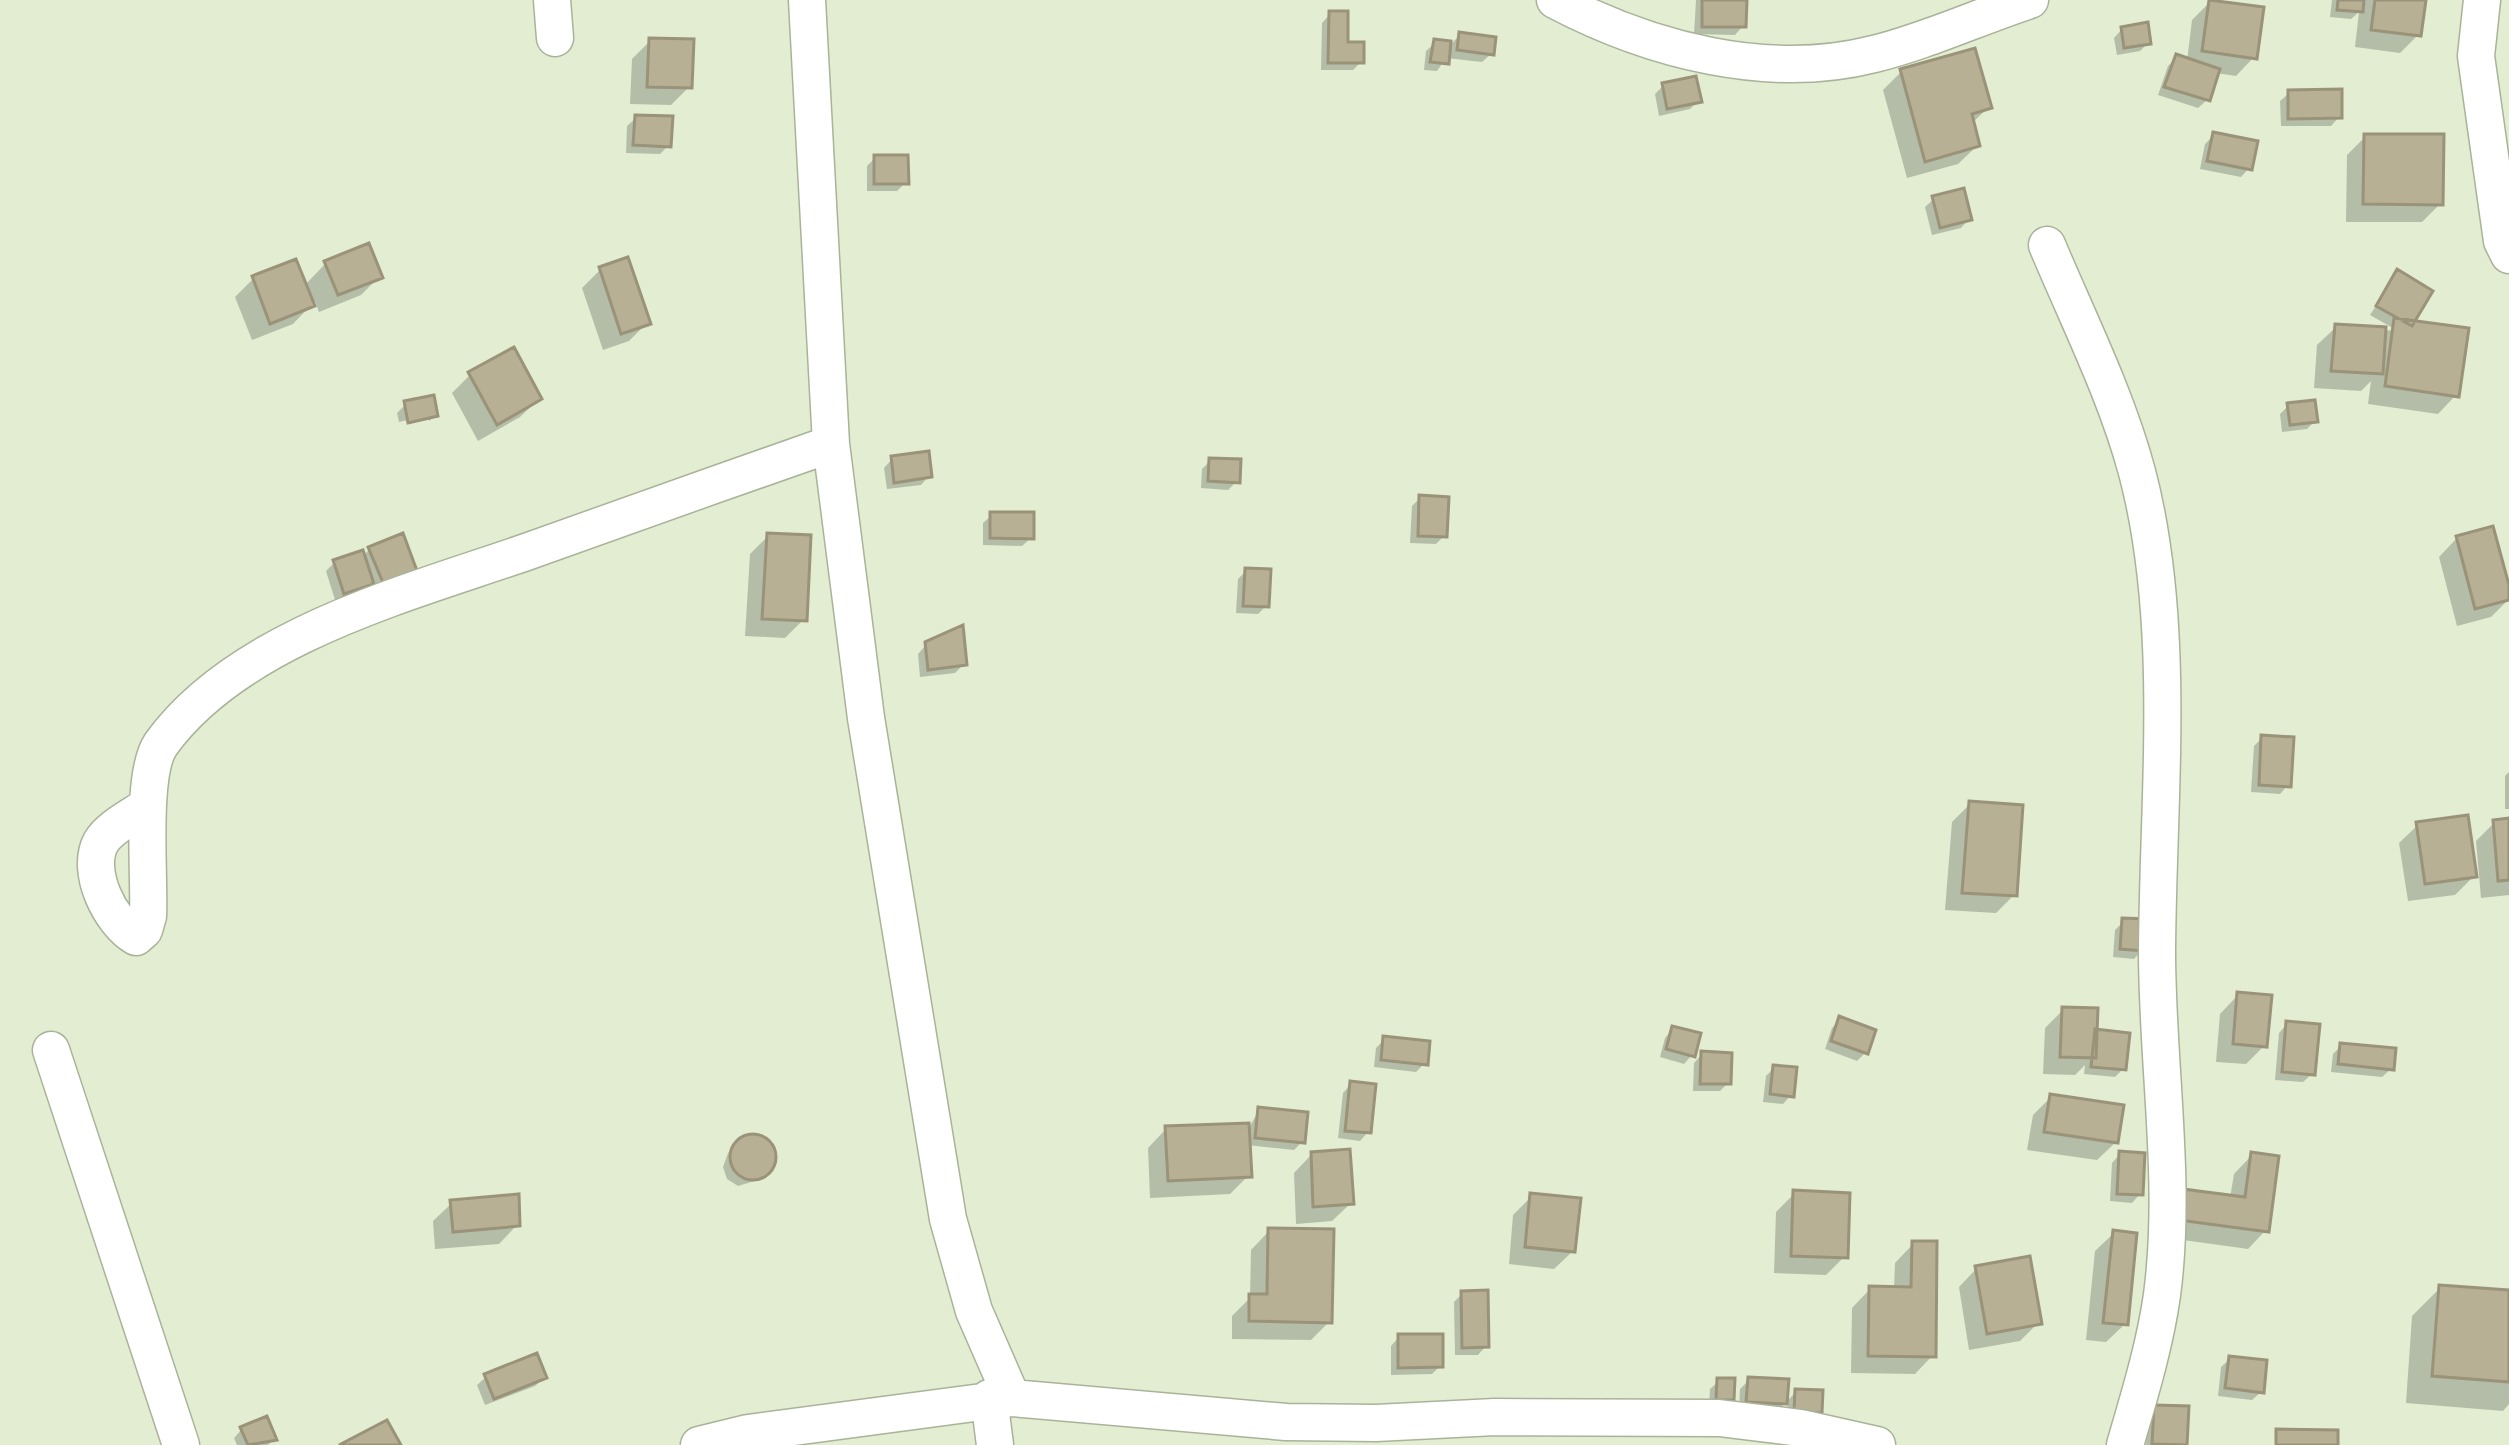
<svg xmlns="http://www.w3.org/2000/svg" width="2509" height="1445" font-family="'Source Sans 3',sans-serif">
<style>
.shadow{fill:#0003}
.building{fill:#b7b095;stroke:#9a9379;stroke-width:3}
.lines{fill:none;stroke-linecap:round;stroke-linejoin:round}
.minor-casing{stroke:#a9b399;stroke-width:39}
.minor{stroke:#fff;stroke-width:36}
</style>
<rect width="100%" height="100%" fill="#e2edd1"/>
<path class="shadow" d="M1744,0L1743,26L1735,35L1694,34L1696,0Z
M2332,0H2423L2418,35L2400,53L2355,47L2359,12L2351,19L2330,17Z
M2210,2L2254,57L2236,76L2216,73L2207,100L2198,108L2158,95L2168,66L2177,57L2187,61L2192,20Z
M1330,14L1345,45L1361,62L1353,70H1321L1322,23Z
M2122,29L2148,43L2140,51L2117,55L2114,38Z
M1460,35L1491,54L1482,62L1446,58L1437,71L1424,70L1426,51L1435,43L1451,44Z
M650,41L689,87L671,105L630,104L632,59Z
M1902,71L1989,107L1971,124L1977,146L1958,164L1907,178L1883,90Z
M1663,86L1698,101L1690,109L1659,116L1655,94Z
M2289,93L2339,117L2331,126H2281L2280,101Z
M636,118L668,146L660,154L626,153L627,126Z
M2214,135L2249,168L2241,177L2200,169L2205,144Z
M2365,137L2440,204L2422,222H2346L2347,155Z
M875,158L906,182L897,191H867V166Z
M1934,199L1969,219L1961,228L1932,235L1925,207Z
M326,263L379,277L361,295L319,312L315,301L293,324L252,340L235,297L253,279L304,286Z
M601,269L647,323L629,341L603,350L582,288Z
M2397,273L2410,323L2456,395L2438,414L2368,404L2371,381L2361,391L2314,388L2317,345L2336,327L2398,331L2370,315Z
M470,375L539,399L520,417L478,441L452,393Z
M406,404L435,415L429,421V415L399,422L397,413Z
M2288,406L2315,421L2307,429L2282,432L2280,414Z
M892,459L929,476L921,485L887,489L884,468Z
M1210,461L1237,481L1228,490L1201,488L1202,469Z
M1420,498L1444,536L1436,544L1410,543L1412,506Z
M992,515L1031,538L1022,546L983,545V523Z
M768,536L804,619L785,638L745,636L750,554Z
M2457,538L2509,599L2491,617L2457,626L2439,557Z
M370,549L417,578L335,600L326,571L334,563L362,557Z
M1246,571L1266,606L1258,614L1236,613L1238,579Z
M926,645L964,664L955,673L920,677L918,654Z
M2262,738L2288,785L2280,794L2251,792L2254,746Z
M2509,772V809H2505V776Z
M1970,804L2014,895L1996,913L1945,910L1952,822Z
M2509,821V895L2481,898L2476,841L2494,823Z
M2418,825L2474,876L2455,895L2408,901L2399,843Z
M2124,921L2142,950L2134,959L2113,957L2115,930Z
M2238,995L2264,1046L2246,1064L2216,1062L2220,1014Z
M2063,1010L2094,1032L2123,1069L2115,1077L2084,1074L2085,1065L2075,1075L2043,1074L2045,1028Z
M1840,1020L1865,1053L1857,1061L1825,1049L1832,1028Z
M2287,1024L2312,1074L2303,1082L2275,1080L2279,1033Z
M1673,1029L1692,1055L1684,1064L1660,1057L1665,1038Z
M1384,1040L1425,1063L1416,1072L1374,1067L1376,1048Z
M2341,1046L2391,1069L2382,1077L2331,1072L2333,1054Z
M1702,1054L1728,1083L1720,1091H1693L1694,1063Z
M1774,1068L1791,1095L1783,1104L1763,1102L1766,1076Z
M1351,1084L1368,1132L1360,1141L1338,1138L1343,1093Z
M2051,1097L2116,1142L2097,1160L2027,1150L2033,1115Z
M1259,1110L1302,1142L1294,1150L1247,1145L1248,1176L1230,1194L1150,1198L1148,1148L1166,1129L1250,1126Z
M755,1137L766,1142L773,1159L758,1180L738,1186L727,1179L723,1167L728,1153L737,1144Z
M1312,1154L1351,1203L1332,1221L1296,1224L1294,1173Z
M2120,1154L2140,1194L2132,1203L2110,1201L2112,1163Z
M2252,1155L2266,1230L2248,1249L2154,1236L2230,1198L2234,1174Z
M1795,1193L1845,1256L1826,1275L1774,1273L1776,1212Z
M1532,1196L1573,1251L1554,1269L1509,1264L1513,1215Z
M452,1203L517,1225L499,1244L435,1249L433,1221Z
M1269,1231L1329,1322L1311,1340L1232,1339V1316L1250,1298L1251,1250Z
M2114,1233L2125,1324L2106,1342L2086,1340L2095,1251Z
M1913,1244L1933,1355L1915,1374L1851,1373L1852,1308L1870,1289H1894L1895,1263Z
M1977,1268L2038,1323L2020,1341L1969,1350L1959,1287Z
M2440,1288L2509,1293V1404L2503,1411L2406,1403L2412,1316Z
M1462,1294L1486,1346L1478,1355H1455L1454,1302Z
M1399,1337L1440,1366L1432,1374L1391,1375V1346Z
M2230,1359L2261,1392L2252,1400L2218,1396L2221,1367Z
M486,1377L544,1378L535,1386L485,1405L477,1385Z
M1749,1380L1785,1403L1776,1412L1739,1409L1740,1389Z
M1719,1381L1731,1399L1723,1407H1709L1710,1389Z
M1796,1392L1819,1411L1811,1420L1787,1419L1788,1400Z
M2155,1408L2184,1444L2183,1445H2146L2147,1417Z
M242,1429L273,1440L268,1445H237L234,1438Z"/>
<path class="building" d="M1702,0H1747L1746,27H1702Z
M2209,0L2264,7L2257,59L2202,51Z
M2338,0H2364L2363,12L2337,10Z
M2375,0H2426L2421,36L2371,30Z
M1329,11H1348V42H1364V63H1328Z
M2148,22L2151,44L2124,48L2121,27Z
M1459,32L1496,37L1494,55L1457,50Z
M649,38L694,39L692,88L647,87Z
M1434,39L1451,41L1449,64L1430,62Z
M1975,48L1992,108L1972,114L1980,146L1925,162L1900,69Z
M2176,54L2220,69L2210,101L2164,87Z
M1696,76L1702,102L1667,109L1662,83Z
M2342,89V118L2288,119V90Z
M635,115L673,116L671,147L633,145Z
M2213,132L2258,141L2252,170L2207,161Z
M2364,134H2444L2443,205L2363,204Z
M874,155H908L909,184H874Z
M1964,188L1972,220L1940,228L1932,196Z
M369,243L383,278L338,295L324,261Z
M628,257L651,324L621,334L599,267Z
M296,259L315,306L270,324L252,276Z
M2397,269L2433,291L2412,326L2376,306Z
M2394,318L2469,328L2459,397L2385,386Z
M2335,324L2386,327L2383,374L2331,371Z
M514,347L542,399L497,425L468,372Z
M434,395L438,416L408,423L404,401Z
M2315,400L2318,422L2290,425L2287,403Z
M929,451L932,477L894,483L891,456Z
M1209,458L1241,459L1240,483L1208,481Z
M1419,495L1449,497L1447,537L1418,536Z
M990,512H1034V539L990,538Z
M2493,526L2509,585V600L2475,609L2456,536Z
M403,533L420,579L387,592L368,547Z
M767,533L811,535L807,621L762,619Z
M363,550L374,584L344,594L333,560Z
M1245,568L1271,569L1269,607L1243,606Z
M963,625L967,665L928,670L925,642Z
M2261,735L2294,737L2291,787L2259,785Z
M1969,801L2023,805L2017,896L1962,893Z
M2468,815L2477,877L2425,884L2416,822Z
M2509,818V880L2498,881L2493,820Z
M2122,918L2147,919L2145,951L2120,949Z
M2237,992L2272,995L2267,1047L2233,1044Z
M2062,1007L2098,1008L2096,1058L2060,1057Z
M1839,1016L1876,1030L1868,1054L1831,1041Z
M2286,1021L2320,1024L2315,1075L2282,1072Z
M1672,1026L1701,1033L1695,1057L1666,1049Z
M2095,1029L2130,1033L2126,1070L2091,1067Z
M1383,1036L1430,1041L1428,1065L1381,1060Z
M2340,1043L2396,1048L2394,1070L2338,1064Z
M1701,1051L1732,1053L1731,1084H1700Z
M1773,1065L1797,1067L1794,1097L1770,1094Z
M1350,1081L1376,1084L1371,1133L1345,1131Z
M2050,1094L2124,1105L2118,1143L2044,1132Z
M1258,1107L1308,1112L1305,1143L1255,1138Z
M1249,1123L1252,1177L1168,1181L1165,1126Z
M730 1157a23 23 0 1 1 46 0a23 23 0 1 1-46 0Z
M1350,1149L1354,1204L1313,1207L1311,1152Z
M2119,1151L2145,1153L2143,1195L2117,1194Z
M2251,1152L2279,1156L2269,1232L2171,1219L2175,1188L2245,1197Z
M1793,1190L1850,1193L1848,1258L1791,1256Z
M1530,1193L1581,1198L1575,1252L1525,1247Z
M519,1194L520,1226L453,1232L450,1200Z
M1268,1228L1334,1229L1332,1323L1249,1321V1294H1267Z
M2113,1230L2137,1233L2128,1325L2103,1323Z
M1912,1241H1937L1936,1357L1868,1356L1869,1286L1911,1287Z
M2030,1256L2042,1324L1987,1334L1975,1266Z
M2439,1285L2509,1290V1382L2432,1376Z
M1488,1290L1489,1347L1462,1348L1461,1291Z
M1398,1334H1443V1367L1398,1368Z
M537,1353L547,1378L494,1399L484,1374Z
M2229,1356L2267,1360L2264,1393L2225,1388Z
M1748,1377L1789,1379L1787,1404L1746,1402Z
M1717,1378H1735L1734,1400H1716Z
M1795,1389L1823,1390L1822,1413L1794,1412Z
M2154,1405L2189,1406L2187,1445L2152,1444Z
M267,1416L277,1440L248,1445L240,1427Z
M387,1420L401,1445H339Z
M2276,1429L2338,1430V1445H2276Z"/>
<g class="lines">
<g class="minor-casing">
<path id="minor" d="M552,0L555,38
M807,0L831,444L866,718L948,1219L974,1311L1012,1398
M1555,0C1650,50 1768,81 1874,54C1927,41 1978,17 2030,0
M2482,0L2476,56L2502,241L2509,255
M2047,245C2078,319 2116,394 2137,472C2177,623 2158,796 2157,951C2157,1065 2177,1182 2162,1295C2155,1345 2139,1397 2125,1445
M147,806C133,816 110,827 101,842C85,871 110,922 136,937L144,930L148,916C150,875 140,774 161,744C239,636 409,593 529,551C630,515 730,479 831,444
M51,1050L181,1445
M989,1398L995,1445
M699,1445L748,1433L1012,1398L1286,1422L1376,1423L1495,1417L1719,1418L1801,1428L1877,1445"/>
</g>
<use href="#minor" class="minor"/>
</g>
</svg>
